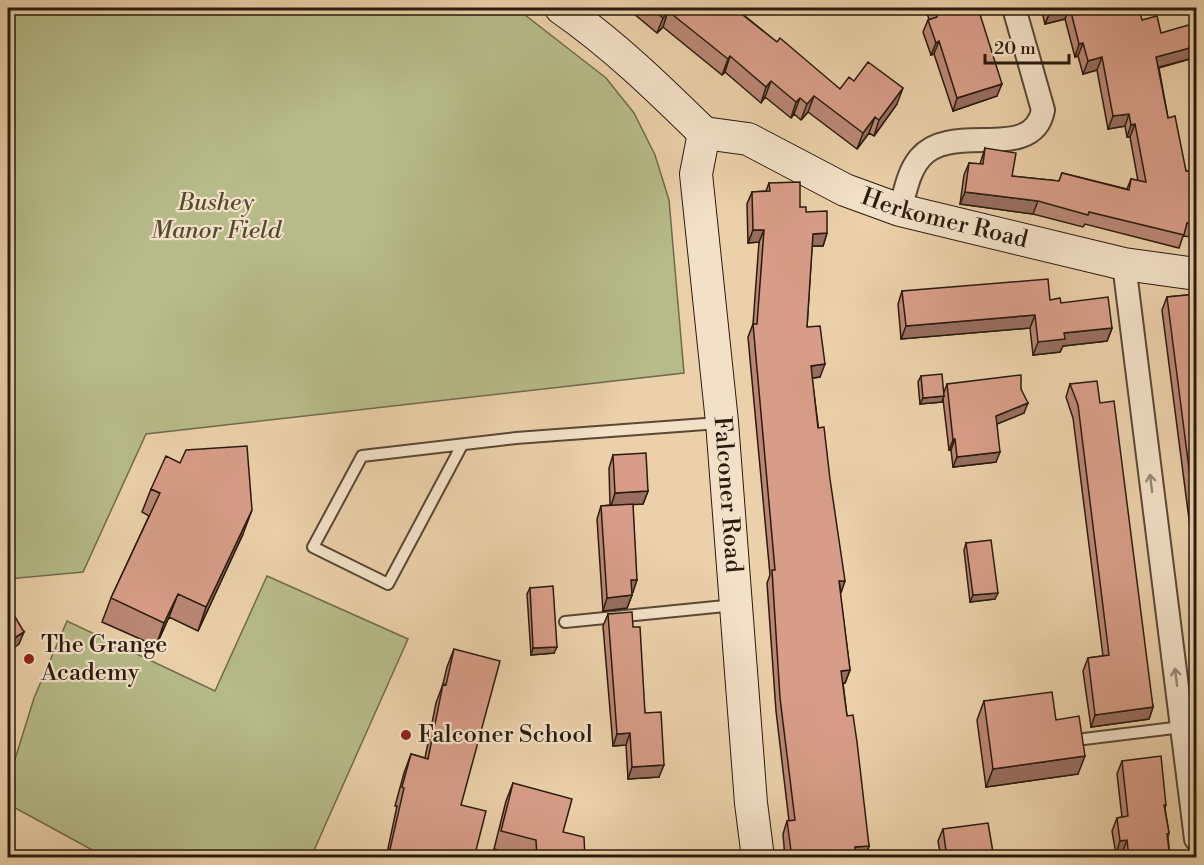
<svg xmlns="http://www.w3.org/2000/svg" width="1204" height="865" font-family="'Libre Bodoni',serif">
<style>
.green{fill:#b6bb89;stroke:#706b4b;stroke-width:1.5}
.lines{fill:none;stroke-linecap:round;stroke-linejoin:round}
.lane-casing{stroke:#5a4834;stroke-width:14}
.street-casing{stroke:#5a4834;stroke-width:26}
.secondary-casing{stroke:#2a1b0d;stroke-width:34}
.lane{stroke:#f2e0c7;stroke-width:10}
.street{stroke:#f2e0c7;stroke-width:22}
.secondary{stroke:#f2e0c7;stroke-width:32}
.wall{fill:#ba8775;stroke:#2a1b0d;stroke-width:1.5}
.shaded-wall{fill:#976e5f;stroke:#2a1b0d;stroke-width:1.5}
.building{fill:#d89d88;stroke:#2a1b0d;stroke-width:1.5}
.oneway{stroke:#988773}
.poi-dot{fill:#8f2418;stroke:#f2e0c7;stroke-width:2}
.labels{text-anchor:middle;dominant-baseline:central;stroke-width:4.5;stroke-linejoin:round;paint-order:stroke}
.park-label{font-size:24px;font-style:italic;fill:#544b32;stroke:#f2e0c7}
.street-label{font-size:24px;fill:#2a1b0d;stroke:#f2e0c7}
.poi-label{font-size:24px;fill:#2a1b0d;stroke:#f2e0c7;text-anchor:start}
</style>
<rect width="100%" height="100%" fill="#ebd0a9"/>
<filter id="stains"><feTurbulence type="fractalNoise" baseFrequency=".00333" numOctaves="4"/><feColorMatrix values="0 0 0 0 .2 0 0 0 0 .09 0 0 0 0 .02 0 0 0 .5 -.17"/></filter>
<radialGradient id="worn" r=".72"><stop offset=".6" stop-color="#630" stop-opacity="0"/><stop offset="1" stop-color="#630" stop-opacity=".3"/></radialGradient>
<path class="green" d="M8,8H516L606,78L634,113L655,155L669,200L684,373L146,434L83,572L8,579Z
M267,576L408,639L311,857H105L8,804V782L34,698L67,621L215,691Z"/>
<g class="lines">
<g class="lane-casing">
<path id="lane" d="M462,445L388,584L313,547L362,456L516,438L719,423
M565,622L735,605
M1084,739L1182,727
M1182,858L1196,856"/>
</g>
<g class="street-casing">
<path id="street" d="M900,210C905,193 908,172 920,158C951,120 1033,164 1043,110L1014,8
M1124,264L1196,839"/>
</g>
<g class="secondary-casing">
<g id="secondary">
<path d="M561,8C613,44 658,88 704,133"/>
<path id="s1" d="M704,133L696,174L722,422L751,803L758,858"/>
<path id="s2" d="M704,133L748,139L845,190L900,210L1124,264L1196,274"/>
</g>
</g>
<use href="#lane" class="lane"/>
<use href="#street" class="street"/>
<use href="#secondary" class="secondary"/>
</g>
<path class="wall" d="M627,8H735L777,42L840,89L854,81L897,104L874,136L869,133L857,149L808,112L801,120L794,114L791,118L765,97L761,103L725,72L722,75L663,27L657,33Z
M925,8H978L997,96L953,111L934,54L931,55L923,32L928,20L929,19Z
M1041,8H1117V9L1142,20L1161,33L1197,40V50L1193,58L1159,68L1168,118L1186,171H1197V226H1195L1191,237L1183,236L1179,248L1085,224L1083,227L1033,214L960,204L964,175L969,163L980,164L985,148L1012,176L1059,181L1062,173L1127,189L1131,179L1138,181L1130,137H1127L1125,126L1108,129L1097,70L1083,74L1078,56L1075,57L1065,19L1045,24Z
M769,183L800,207L827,233L823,246H812L807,327L820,377L812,378L850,670L845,683H843L847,716L869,846L865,858H785L783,834L787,821H789L776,711L767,583L770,575L748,337L753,324L759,242L748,243L747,204L752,192L766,191Z
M902,291L1050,300L1061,303L1112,328L1107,341L1063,346L1060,352L1033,355L1030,328L901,339L898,304Z
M1197,294V581L1162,310L1167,297Z
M921,376L944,392L947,384L1021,389L1024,413L997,424L996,462L953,467L951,450H949L943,399L942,402L920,404L918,382Z
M1070,384L1100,403L1153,707L1149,719L1091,727L1083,671L1088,658L1103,656L1073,418L1066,397Z
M613,455L648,491L643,504H633V592L632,593V595L627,608L603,611L597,519L601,506L610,505L609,468Z
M151,489L243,534L198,631L169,617L156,646L102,622L111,598L149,516L142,512Z
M966,543L995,599L970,602L964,550Z
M530,588L554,653L531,655L527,594Z
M608,614L633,627L645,713L659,777L628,779L626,745L613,746L603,626Z
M454,649L461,805L474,858H386L397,806H395L404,773L411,754L425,758L436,703L443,684L447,667Z
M984,701L1056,720L1078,774L986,787L977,720Z
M1122,761L1166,805L1165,808L1169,833L1168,837L1170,858H1123L1122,853L1116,854L1112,831L1117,818L1122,817L1117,774Z
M513,783L563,832L585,858H525L494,849L506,801Z
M943,829L994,858H941L938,841Z"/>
<path class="shaded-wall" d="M1066,8H1069L1065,19L1045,24L1050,12Z
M668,11L663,27L657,33L663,18Z
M939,41L934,54L931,55L936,43Z
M1083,43L1078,56L1075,57L1079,44Z
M1197,46V50L1193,58L1152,69L1156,57Z
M730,56L725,72L722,75L728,59Z
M1102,57L1097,70L1083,74L1088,61Z
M771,81L765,97L761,103L766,87Z
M1002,84L997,96L953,111L957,98Z
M903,88L897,104L874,136L879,120Z
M814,96L808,112L801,120L807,104Z
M800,98L794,114L791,118L796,102Z
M1129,114L1125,126L1108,129L1113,116Z
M875,117L869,133L857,149L863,133Z
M1135,124L1130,137H1127L1131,125Z
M965,192L1038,201L1033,214L960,204Z
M753,230H764L759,242L748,243Z
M827,233L823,246H809L813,234Z
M1035,315L1030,328L901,339L906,326Z
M1112,328L1107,341L1063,346L1060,352L1033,355L1038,342L1064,333Z
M825,364L820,377L806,379L811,366Z
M944,396L942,402L920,404L923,398Z
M1028,403L1024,413L992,426L996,416Z
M955,439L951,450H949L953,440Z
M1000,452L996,462L953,467L957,457Z
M648,491L643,504L611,506L615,493Z
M252,510L243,534L198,631L206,607Z
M631,580H637L633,592L626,593Z
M839,581H845L841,593Z
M998,593L995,599L970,602L973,595Z
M178,594L169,617L156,646L164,623Z
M632,595L627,608L603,611L607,598Z
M24,632L19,644L8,652V642Z
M557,647L554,653L531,655L533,648Z
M850,670L845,683H836L841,671Z
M1153,707L1149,719L1091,727L1095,715Z
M630,733L626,745L613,746L617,734Z
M1085,756L1078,774L986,787L993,769Z
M664,765L659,777L628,779L632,767Z
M1127,840L1122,853L1116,854L1120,841Z
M869,846L865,858H851L855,847Z"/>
<path class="building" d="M651,8H734L777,42L780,38L840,89L849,77L854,81L868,62L903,88L879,120L875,117L863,133L814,96L807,104L800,98L796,102L771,81L766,87L730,56L728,59L668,11L663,18Z
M934,8H978L1002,84L957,98L939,41L936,43L928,20L937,17Z
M1049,8H1066L1050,12Z
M1070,8H1117V9L1124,8H1139L1142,20L1157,16L1161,33L1192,24L1197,40V46L1156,57L1168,118L1175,116L1186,171H1197V221L1196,225L1187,223L1184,235L1089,212L1088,215L1038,201L965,192L969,163L983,164L985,148L1016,153L1012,176L1059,181L1062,173L1129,190L1131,179L1146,182L1135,124L1131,125L1129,114L1113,116L1102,57L1088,61L1083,43L1079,44Z
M800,182V207H806V212L827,211V233L813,234L807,327L820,326L825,364L811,366L818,428L824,427L830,479L845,581H839L850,670L841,671L847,716L853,715L857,742L869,846L855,847L856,858H792L787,821L795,820L780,698L772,570H775L753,324H757L764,230H753L752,192L770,191L769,183Z
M1048,279L1050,300L1060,298L1061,303L1108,297L1112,328L1064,333L1065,339L1038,342L1035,315L906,326L902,291Z
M1197,294V531L1167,297Z
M942,374L944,396L923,398L921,376Z
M1021,375V389L1028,403L996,416L1000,452L957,457L955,439L953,440L947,384Z
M1097,381L1100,403L1114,401L1153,707L1095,715L1088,658L1109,655L1078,405L1070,384Z
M247,446L252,510L206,607L178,594L164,623L111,598L160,493L151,489L166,456L180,463L186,450Z
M646,453L648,491L615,493L613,455Z
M633,504L637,580H631L632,595L607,598L601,506Z
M991,540L998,593L973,595L966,543Z
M553,586L557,647L533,648L530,588Z
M8,605L24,632L8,642Z
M632,612L633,627H640L645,713L661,712L664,765L632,767L630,733L617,734L608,614Z
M454,649L500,661L461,805L486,811L474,858H388L404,788L402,787L411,754L428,759L443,684L446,685Z
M1052,692L1056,720L1079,716L1085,756L993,769L984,701Z
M1161,756L1166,805H1164L1169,833L1167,834L1170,858H1129L1127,840L1120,841L1117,818L1128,816L1122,761Z
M513,783L572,799L563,832L584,837L585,858H537L536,840L501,831Z
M988,823L994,858H962V856L947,858L943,829Z
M1073,852L1074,858H1035Z"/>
<defs><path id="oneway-shaft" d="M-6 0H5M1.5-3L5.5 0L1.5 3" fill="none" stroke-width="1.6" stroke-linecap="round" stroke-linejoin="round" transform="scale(1.5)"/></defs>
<g class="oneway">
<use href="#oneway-shaft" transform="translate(1151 483) rotate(-97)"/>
<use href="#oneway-shaft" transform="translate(1176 677) rotate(-97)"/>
</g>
<g class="poi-dot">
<circle cx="29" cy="659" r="6"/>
<circle cx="406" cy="735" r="6"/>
</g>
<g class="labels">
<g class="park-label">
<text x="216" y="203">Bushey<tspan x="216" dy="28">Manor Field</tspan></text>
</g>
<g class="street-label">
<text stroke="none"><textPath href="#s2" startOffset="258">Herkomer Road</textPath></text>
<text stroke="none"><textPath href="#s1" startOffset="364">Falconer Road</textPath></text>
</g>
<g class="poi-label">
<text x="41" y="645">The Grange<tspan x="41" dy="28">Academy</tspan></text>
<text x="418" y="735">Falconer School</text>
</g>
</g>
<rect width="1204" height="865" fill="none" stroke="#ebd0a9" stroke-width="30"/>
<rect x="9" y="9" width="1186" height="847" fill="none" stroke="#2a1b0d" stroke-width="3"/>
<rect x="15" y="15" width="1174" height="835" fill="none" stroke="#2a1b0d" stroke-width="1.5"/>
<path d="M985 54v9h84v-9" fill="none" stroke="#2a1b0d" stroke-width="3"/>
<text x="994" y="54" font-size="18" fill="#2a1b0d" stroke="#f2e0c7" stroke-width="4.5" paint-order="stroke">20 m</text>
<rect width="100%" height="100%" filter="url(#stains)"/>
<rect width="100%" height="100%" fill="url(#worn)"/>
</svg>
